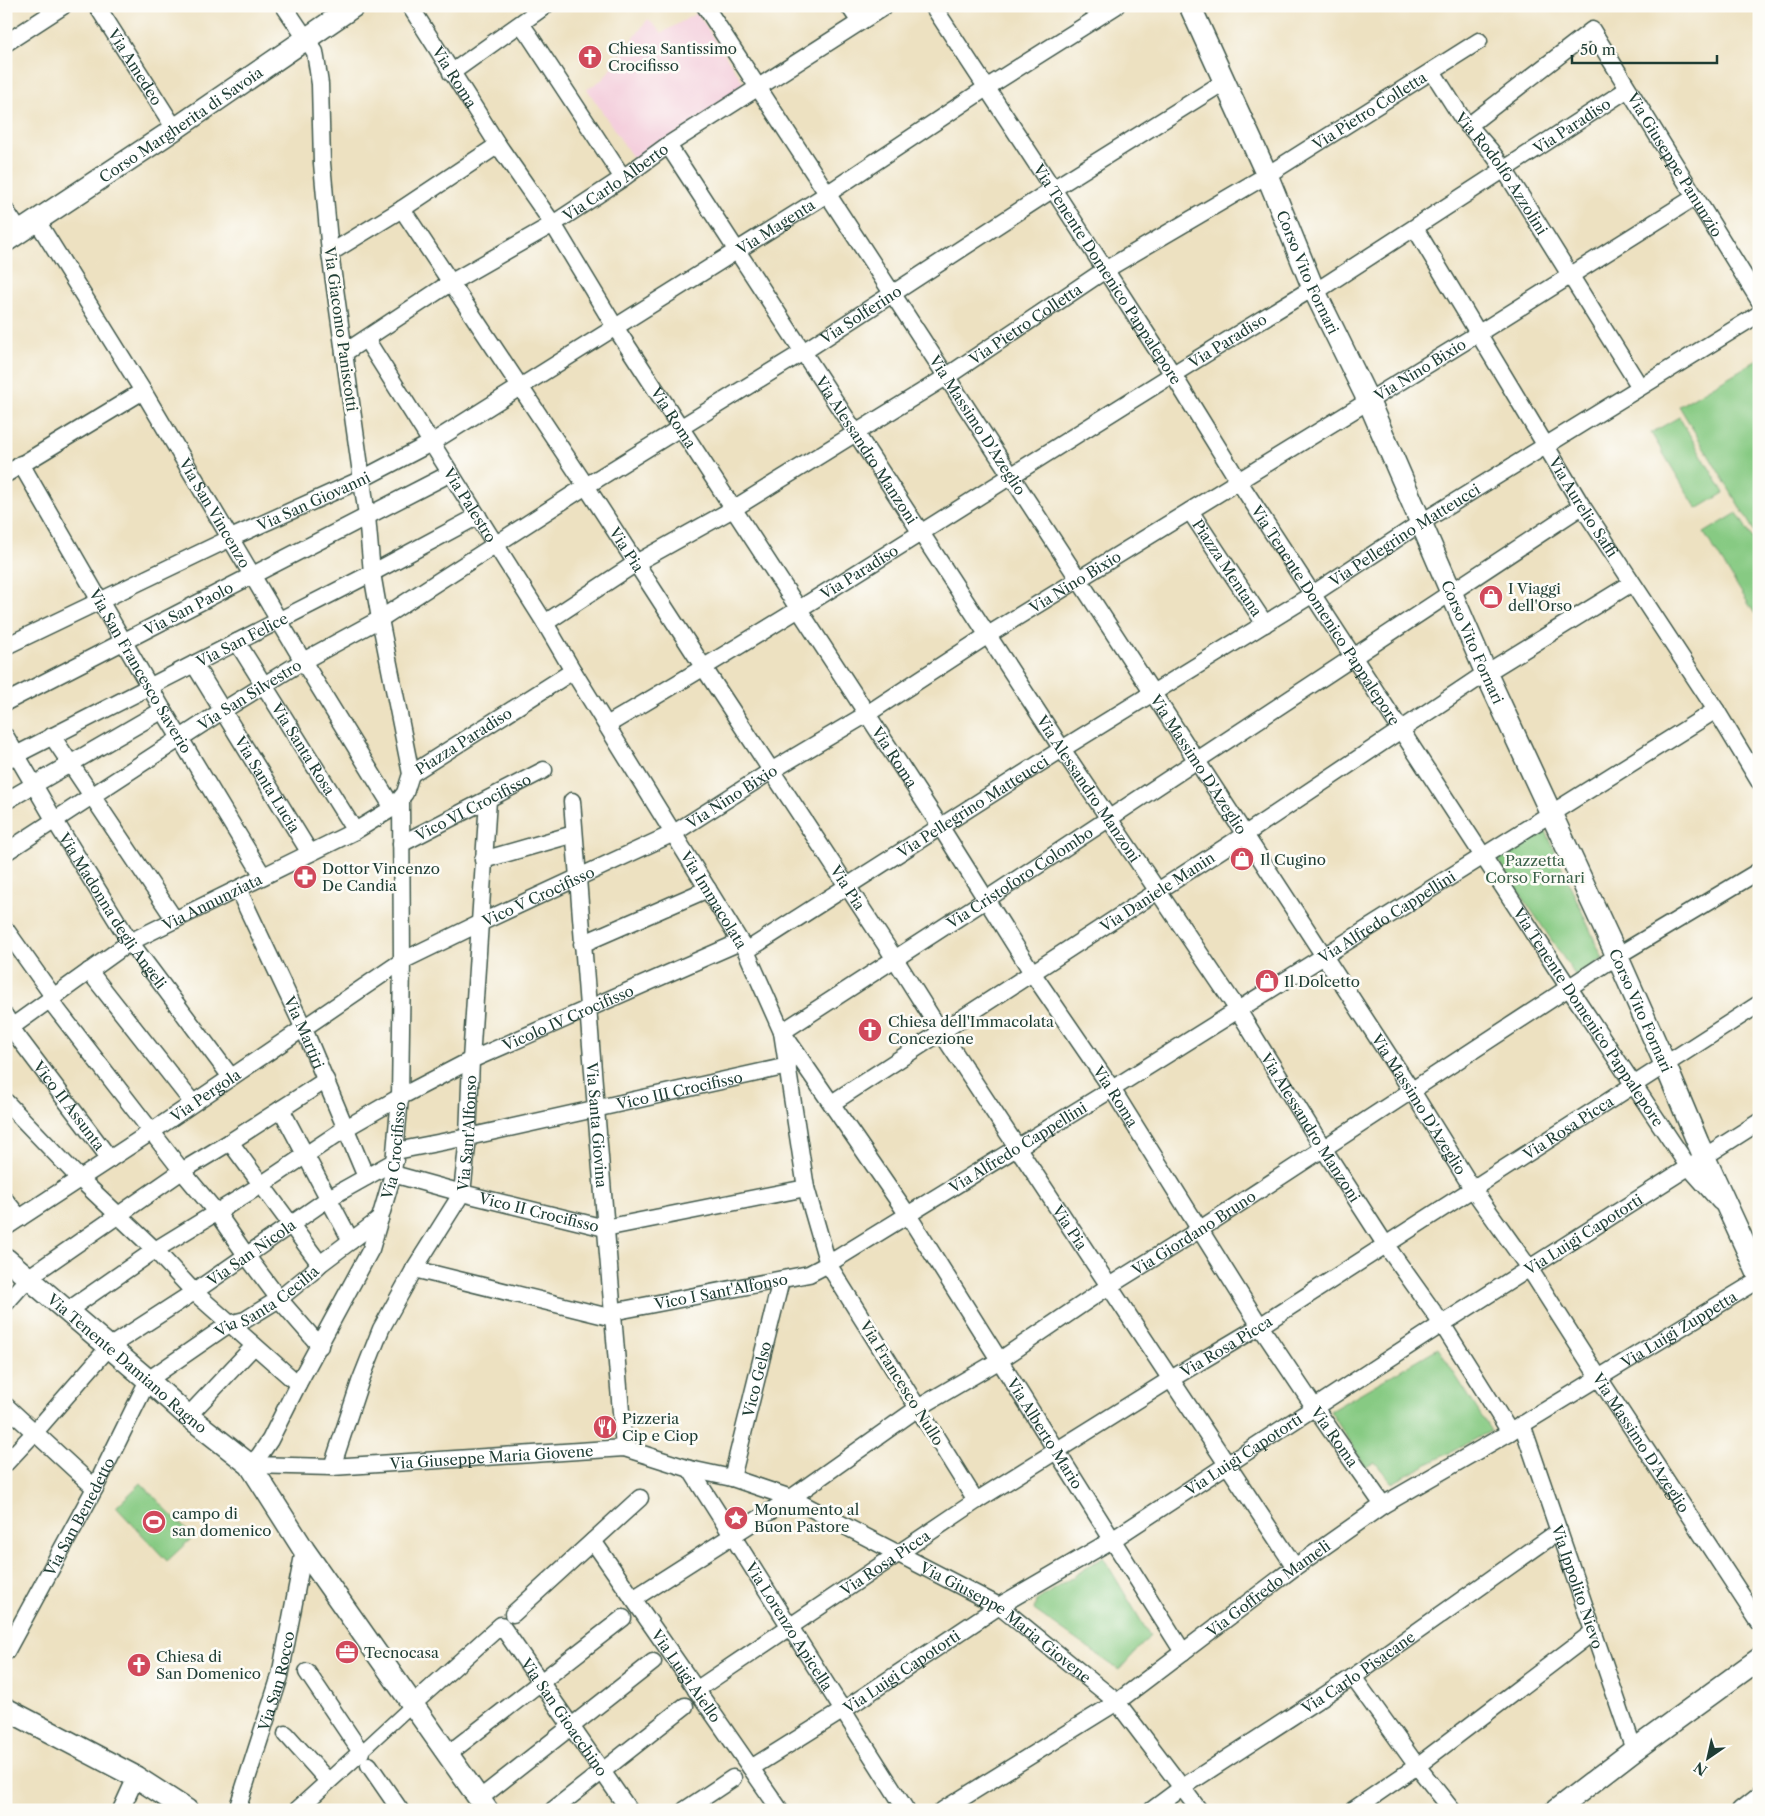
<svg xmlns="http://www.w3.org/2000/svg" width="1765" height="1816" font-family="'Libre Caslon Text',serif">
<style>
.built{fill:#f4cfdd}
.park{fill:#87ca83;stroke:#53845c}
.lines{fill:none;stroke-linecap:round;stroke-linejoin:round}
.pedestrian-casing{stroke:#3e5649;stroke-width:15}
.minor-casing{stroke:#3e5649;stroke-width:19}
.tertiary-casing{stroke:#3e5649;stroke-width:24}
.pedestrian{stroke:#fff;stroke-width:12}
.minor{stroke:#fff;stroke-width:16}
.tertiary{stroke:#fff;stroke-width:21}
.labels{text-anchor:middle;dominant-baseline:central;stroke-width:5;stroke-linejoin:round;paint-order:stroke}
.poi-label{font-size:15px;fill:#1f3d34;stroke:#fdfcf7;text-anchor:start}
.street-label{font-size:15px;fill:#1f3d34;stroke:#fdfcf7}
.park-label{font-size:15px;fill:#396048;stroke:#fdfcf7}
</style>
<rect width="100%" height="100%" fill="#fdfcf7"/>
<filter id="ink" filterUnits="userSpaceOnUse"><feTurbulence type="fractalNoise" baseFrequency=".02" numOctaves="2"/><feDisplacementMap in="SourceGraphic" scale="10" xChannelSelector="R" yChannelSelector="G"/><feConvolveMatrix kernelMatrix="1 2 1 2 8 2 1 2 1" color-interpolation-filters="sRGB"/></filter>
<filter id="wash" filterUnits="userSpaceOnUse"><feTurbulence type="fractalNoise" baseFrequency=".0096" numOctaves="4" result="noise"/><feDisplacementMap in="SourceGraphic" scale="20" xChannelSelector="R" yChannelSelector="G"/><feGaussianBlur stdDeviation="1.12" result="paint"/><feColorMatrix in="noise" values="0 0 0 0 0 0 0 0 0 0 0 0 0 0 0 0 0 1.4 0 .05"/><feComposite in="paint" operator="in"/></filter>
<g filter="url(#wash)">
<rect width="100%" height="100%" fill="#ede1c1"/>
<path class="built" d="M697,13L747,88L635,161L587,89L603,79L648,19L662,33Z"/>
<path class="park" d="M1759,359V539L1679,406Z
M1679,417L1724,493L1697,509L1651,433Z
M1737,513L1759,549V611L1755,614L1704,533Z
M1546,831L1603,959L1575,975L1497,859Z
M1438,1348L1491,1431L1392,1483L1375,1462L1366,1467L1330,1411Z
M141,1483L193,1537L167,1561L116,1507Z
M1103,1557L1150,1636L1119,1670L1034,1610L1036,1601Z"/>
</g>
<g filter="url(#ink)">
<g class="lines">
<g class="pedestrian-casing">
<path id="pedestrian" d="M361,1752L413,1704"/>
</g>
<g class="minor-casing">
<g id="minor">
<path id="s1" d="M97,6L175,129"/>
<path id="s2" d="M410,6L498,145L553,224L615,327L940,826L1033,974L1112,1089L1260,1326L1315,1408L1383,1505"/>
<path id="s3" d="M705,6L1412,1091L1472,1188L1529,1268L1599,1378L1759,1622"/>
<path d="M849,6L860,22"/>
<path id="s4" d="M933,6L1053,189L1172,373L1238,480L1569,988L1688,1166L1720,1202"/>
<path d="M521,24L531,38L623,178"/>
<path d="M6,43L63,6"/>
<path id="s5" d="M1432,71L1462,118L1490,150L1504,169L1640,387"/>
<path d="M451,73L545,6"/>
<path id="s6" d="M1468,126L1592,30L1759,300"/>
<path id="s7" d="M668,145L1062,749L1238,1010L1323,1148L1385,1244L1442,1324L1510,1432"/>
<path id="s8" d="M402,209L586,486L704,668L895,959L941,1032L1295,1567"/>
<path d="M6,211L20,232"/>
<path id="s9" d="M37,221L143,391L303,661L393,808"/>
<path id="s10" d="M1415,228L1582,506L1716,710L1759,781"/>
<path d="M330,253L402,209L498,145"/>
<path id="s11" d="M1315,292L1628,89"/>
<path id="s12" d="M366,339L545,623L573,671L746,951L782,1032L908,1215L1183,1652"/>
<path id="s13" d="M344,353L450,283L553,224L623,178L668,145L885,6"/>
<path id="s14" d="M21,464L163,710L263,876"/>
<path d="M6,474L143,391"/>
<path id="s15" d="M1190,511L1265,624"/>
<path id="s16" d="M545,623L636,563L733,509L946,377L1105,270L1267,175L1479,41"/>
<path id="s17" d="M237,642L355,831"/>
<path id="s18" d="M6,646L231,538L362,479L431,443L827,194L986,88L1116,6"/>
<path id="s19" d="M194,664L310,853"/>
<path id="s20" d="M6,702L451,473"/>
<path id="s21" d="M607,725C846,585 1076,431 1313,288"/>
<path d="M52,736L175,920"/>
<path id="s22" d="M6,737L55,821L130,942L231,1077"/>
<path id="s23" d="M6,760L372,573L478,516"/>
<path id="s24" d="M411,774L573,671"/>
<path d="M6,801L163,710"/>
<path id="s25" d="M572,801C588,1017 606,1232 624,1448"/>
<path id="s26" d="M401,844L544,770"/>
<path id="s27" d="M6,852L222,711L303,661L380,619L586,486L803,352L1053,189L1224,82"/>
<path d="M483,860L574,834"/>
<path id="s28" d="M238,889L304,1029L366,1177"/>
<path d="M6,930L53,996"/>
<path d="M582,944L708,889"/>
<path id="s29" d="M746,951L1062,749L1313,594L1422,522L1759,314"/>
<path d="M89,971L192,1102"/>
<path d="M49,999L182,1171L217,1213L246,1255L279,1299L320,1346"/>
<path id="s30" d="M6,1017L11,1028L110,1159"/>
<path id="s31" d="M6,1031L130,942L355,831L393,808L405,793L411,774L380,619L372,573L367,516L330,253L322,163L320,84L315,52L284,6"/>
<path d="M6,1102L79,1178L155,1250L194,1292L298,1384"/>
<path id="s32" d="M832,1103L1244,835L1486,673L1632,583"/>
<path d="M281,1109L351,1241"/>
<path d="M230,1142L320,1264"/>
<path id="s33" d="M396,1151L468,1137L788,1066"/>
<path id="s34" d="M393,1174L462,1193L605,1228L806,1188"/>
<path d="M6,1201L20,1218"/>
<path id="s35" d="M6,1227L151,1132L402,961L480,923L674,833L771,771L867,714L988,635L1479,333L1695,197"/>
<path d="M414,1269L613,1318"/>
<path d="M6,1303L29,1277L182,1171L230,1142L326,1080"/>
<path id="s36" d="M67,1311L155,1250L261,1185L346,1128L400,1097L471,1060L740,942"/>
<path id="s37" d="M612,1312L809,1274L828,1264L1112,1089L1716,710"/>
<path d="M6,1406L95,1488"/>
<path d="M188,1416L254,1346"/>
<path id="s38" d="M1522,1424L1634,1750"/>
<path id="s39" d="M6,1463L35,1432L109,1347L194,1292L329,1198L395,1161"/>
<path id="s40" d="M250,1465L332,1467L624,1448L690,1469L732,1478L791,1498L999,1606L1117,1702L1199,1810"/>
<path id="s41" d="M250,1465L259,1456L270,1440L298,1384L371,1249L393,1174L400,1097L402,961L401,801"/>
<path id="s42" d="M332,1467L360,1382L381,1329L416,1266L462,1193L468,1137L471,1060L488,800"/>
<path id="s43" d="M690,1469L906,1810"/>
<path id="s44" d="M732,1478L781,1280"/>
<path id="s45" d="M976,1501L828,1264L806,1188L782,1032L987,899L1582,506"/>
<path id="s46" d="M593,1541L780,1810"/>
<path id="s47" d="M633,1599L791,1498L918,1408L1000,1360L1109,1286L1199,1230L1617,956L1759,871"/>
<path d="M513,1614L640,1498"/>
<path id="s48" d="M6,1652L95,1488L148,1380L229,1324L245,1320L279,1299L311,1273L320,1264L380,1219"/>
<path d="M1353,1677L1417,1766L1452,1810"/>
<path id="s49" d="M696,1690L976,1501L1171,1379L1260,1326L1759,1004"/>
<path id="s50" d="M413,1704L501,1625L629,1810"/>
<path d="M286,1734L328,1781"/>
<path d="M448,1754L623,1618"/>
<path d="M369,1765L400,1810"/>
<path id="s51" d="M751,1768L842,1711L999,1606L1112,1540L1442,1324L1759,1122"/>
<path d="M479,1799L653,1662"/>
<path d="M121,1810L136,1777"/>
<path id="s52" d="M237,1810L280,1676L304,1550"/>
<path d="M297,1810L361,1752L307,1672"/>
<path d="M553,1810L685,1706"/>
<path d="M685,1810L733,1778"/>
<path id="s53" d="M943,1810L1117,1702L1295,1567L1383,1505L1510,1432L1759,1280"/>
<path id="s54" d="M1152,1810L1183,1787L1353,1677L1559,1531"/>
<path d="M1353,1810L1417,1766L1593,1632"/>
<path d="M1740,1810L1759,1795"/>
</g>
</g>
<g class="tertiary-casing">
<g id="tertiary">
<path id="s55" d="M1190,6L1267,175L1313,288L1368,400L1486,673L1617,956L1665,1064L1698,1143L1759,1276"/>
<path id="s56" d="M6,241L175,129L354,6"/>
<path id="s57" d="M6,1259L148,1380L188,1416L250,1465L304,1550L487,1810"/>
<path d="M6,1709L136,1777L187,1810"/>
<path d="M1556,1810L1634,1750L1759,1659"/>
</g>
</g>
<use href="#pedestrian" class="pedestrian"/>
<use href="#minor" class="minor"/>
<use href="#tertiary" class="tertiary"/>
</g>
</g>
<defs>
<g id="church-disc" transform="scale(1.25)"><circle r="9.5" fill="#d1495b" stroke="#fdfcf7"/><path d="M-1.2-6h2.4v3.5h3.3v2.4h-3.3V6h-2.4V-.1h-3.3v-2.4h3.3Z" fill="#fff"/></g>
<g id="shop-disc" transform="scale(1.25)"><circle r="9.5" fill="#d1495b" stroke="#fdfcf7"/><path d="M-5-2.5h2.3a2.7 3.5 0 0 1 5.4 0H5L5.5 6h-11ZM-1.5-2.5h3a1.5 2.3 0 0 0-3 0Z" fill="#fff"/></g>
<g id="pharmacy-disc" transform="scale(1.25)"><circle r="9.5" fill="#d1495b" stroke="#fdfcf7"/><path d="M-2-6h4v4h4v4h-4v4h-4v-4h-4v-4h4Z" fill="#fff"/></g>
<g id="restaurant-disc" transform="scale(1.25)"><circle r="9.5" fill="#d1495b" stroke="#fdfcf7"/><path d="M-5-6h1v4h1v-4h1v4h1v-4h1v5L-1.5 .5V6h-2V.5L-5-1ZM5-6V6H3V1.5H1.5Q1.5-4 5-6Z" fill="#fff"/></g>
<g id="sight-disc" transform="scale(1.25)"><circle r="9.5" fill="#d1495b" stroke="#fdfcf7"/><path d="M0-6L1.8-2.2L6-1.7L2.9 1.2L3.7 5.4L0 3.3L-3.7 5.4L-2.9 1.2L-6-1.7L-1.8-2.2Z" fill="#fff"/></g>
<g id="stadium-disc" transform="scale(1.25)"><circle r="9.5" fill="#d1495b" stroke="#fdfcf7"/><path d="M0-5a6.5 5 0 1 0 0 10a6.5 5 0 1 0 0-10ZM-3.5-1.8h7v3.6h-7Z" fill="#fff"/></g>
<g id="office-disc" transform="scale(1.25)"><circle r="9.5" fill="#d1495b" stroke="#fdfcf7"/><path d="M-6-3h4V-5.5h4V-3h4V5H-6ZM-1-4.5V-3h2v-1.5ZM-6 0V1H6V0Z" fill="#fff"/></g>
</defs>
<g fill-rule="evenodd">
<use href="#church-disc" x="590" y="57"/>
<use href="#shop-disc" x="1491" y="597"/>
<use href="#shop-disc" x="1242" y="859"/>
<use href="#pharmacy-disc" x="305" y="877"/>
<use href="#shop-disc" x="1267" y="981"/>
<use href="#church-disc" x="870" y="1030"/>
<use href="#restaurant-disc" x="605" y="1427"/>
<use href="#sight-disc" x="736" y="1518"/>
<use href="#stadium-disc" x="154" y="1522"/>
<use href="#office-disc" x="347" y="1652"/>
<use href="#church-disc" x="139" y="1665"/>
</g>
<g class="labels">
<g class="poi-label">
<text x="608" y="48">Chiesa Santissimo<tspan x="608" dy="17">Crocifisso</tspan></text>
<text x="1508" y="588">I Viaggi<tspan x="1508" dy="17">dell'Orso</tspan></text>
<text x="1260" y="859">Il Cugino</text>
<text x="322" y="868">Dottor Vincenzo<tspan x="322" dy="17">De Candia</tspan></text>
<text x="1284" y="981">Il Dolcetto</text>
<text x="888" y="1021">Chiesa dell'Immacolata<tspan x="888" dy="17">Concezione</tspan></text>
<text x="622" y="1418">Pizzeria<tspan x="622" dy="17">Cip e Ciop</tspan></text>
<text x="754" y="1509">Monumento al<tspan x="754" dy="17">Buon Pastore</tspan></text>
<text x="172" y="1513">campo di<tspan x="172" dy="17">san domenico</tspan></text>
<text x="364" y="1652">Tecnocasa</text>
<text x="156" y="1656">Chiesa di<tspan x="156" dy="17">San Domenico</tspan></text>
</g>
<g class="street-label">
<text stroke="none"><textPath href="#s1" startOffset="72">Via Amedeo</textPath></text>
<text stroke="none"><textPath href="#s2" startOffset="84">Via Roma</textPath></text>
<text stroke="none"><textPath href="#s16" startOffset="971">Via Pietro Colletta</textPath></text>
<text stroke="none"><textPath href="#s56" startOffset="210">Corso Margherita di Savoia</textPath></text>
<text stroke="none"><textPath href="#s11" startOffset="306">Via Paradiso</textPath></text>
<text stroke="none"><textPath href="#s6" startOffset="315">Via Giuseppe Panunzio</textPath></text>
<text stroke="none"><textPath href="#s5" startOffset="124">Via Rodolfo Azzolini</textPath></text>
<text stroke="none"><textPath href="#s13" startOffset="321">Via Carlo Alberto</textPath></text>
<text stroke="none"><textPath href="#s18" startOffset="878">Via Magenta</textPath></text>
<text stroke="none"><textPath href="#s55" startOffset="291">Corso Vito Fornari</textPath></text>
<text stroke="none"><textPath href="#s4" startOffset="320">Via Tenente Domenico Pappalepore</textPath></text>
<text stroke="none"><textPath href="#s27" startOffset="1010">Via Solferino</textPath></text>
<text stroke="none"><textPath href="#s16" startOffset="566">Via Pietro Colletta</textPath></text>
<text transform="translate(341 329) rotate(82)">Via Giacomo Paniscotti</text>
<text stroke="none"><textPath href="#s21" startOffset="730">Via Paradiso</textPath></text>
<text stroke="none"><textPath href="#s35" startOffset="1656">Via Nino Bixio</textPath></text>
<text stroke="none"><textPath href="#s2" startOffset="489">Via Roma</textPath></text>
<text stroke="none"><textPath href="#s3" startOffset="500">Via Massimo D'Azeglio</textPath></text>
<text stroke="none"><textPath href="#s7" startOffset="364">Via Alessandro Manzoni</textPath></text>
<text stroke="none"><textPath href="#s18" startOffset="340">Via San Giovanni</textPath></text>
<text stroke="none"><textPath href="#s12" startOffset="196">Via Palestro</textPath></text>
<text stroke="none"><textPath href="#s10" startOffset="326">Via Aurelio Saffi</textPath></text>
<text stroke="none"><textPath href="#s9" startOffset="342">Via San Vincenzo</textPath></text>
<text stroke="none"><textPath href="#s29" startOffset="779">Via Pellegrino Matteucci</textPath></text>
<text stroke="none"><textPath href="#s8" startOffset="408">Via Pia</textPath></text>
<text stroke="none"><textPath href="#s15" startOffset="68">Piazza Mentana</textPath></text>
<text stroke="none"><textPath href="#s21" startOffset="295">Via Paradiso</textPath></text>
<text stroke="none"><textPath href="#s35" startOffset="1251">Via Nino Bixio</textPath></text>
<text stroke="none"><textPath href="#s20" startOffset="205">Via San Paolo</textPath></text>
<text stroke="none"><textPath href="#s4" startOffset="725">Via Tenente Domenico Pappalepore</textPath></text>
<text stroke="none"><textPath href="#s23" startOffset="265">Via San Felice</textPath></text>
<text stroke="none"><textPath href="#s55" startOffset="696">Corso Vito Fornari</textPath></text>
<text stroke="none"><textPath href="#s14" startOffset="239">Via San Francesco Saverio</textPath></text>
<text stroke="none"><textPath href="#s27" startOffset="290">Via San Silvestro</textPath></text>
<text stroke="none"><textPath href="#s24" startOffset="62">Piazza Paradiso</textPath></text>
<text stroke="none"><textPath href="#s17" startOffset="126">Via Santa Rosa</textPath></text>
<text stroke="none"><textPath href="#s2" startOffset="894">Via Roma</textPath></text>
<text stroke="none"><textPath href="#s3" startOffset="905">Via Massimo D'Azeglio</textPath></text>
<text stroke="none"><textPath href="#s19" startOffset="141">Via Santa Lucia</textPath></text>
<text stroke="none"><textPath href="#s7" startOffset="769">Via Alessandro Manzoni</textPath></text>
<text stroke="none"><textPath href="#s35" startOffset="846">Via Nino Bixio</textPath></text>
<text stroke="none"><textPath href="#s26" startOffset="81">Vico VI Crocifisso</textPath></text>
<text stroke="none"><textPath href="#s29" startOffset="269">Via Pellegrino Matteucci</textPath></text>
<text stroke="none"><textPath href="#s45" startOffset="800">Via Cristoforo Colombo</textPath></text>
<text stroke="none"><textPath href="#s8" startOffset="812">Via Pia</textPath></text>
<text stroke="none"><textPath href="#s32" startOffset="388">Via Daniele Manin</textPath></text>
<text stroke="none"><textPath href="#s35" startOffset="628">Vico V Crocifisso</textPath></text>
<text stroke="none"><textPath href="#s12" startOffset="660">Via Immacolata</textPath></text>
<text stroke="none"><textPath href="#s31" startOffset="244">Via Annunziata</textPath></text>
<text stroke="none"><textPath href="#s22" startOffset="204">Via Madonna degli Angeli</textPath></text>
<text stroke="none"><textPath href="#s37" startOffset="880">Via Alfredo Cappellini</textPath></text>
<text stroke="none"><textPath href="#s55" startOffset="1101">Corso Vito Fornari</textPath></text>
<text stroke="none"><textPath href="#s36" startOffset="582">Vicolo IV Crocifisso</textPath></text>
<text stroke="none"><textPath href="#s4" startOffset="1205">Via Tenente Domenico Pappalepore</textPath></text>
<text stroke="none"><textPath href="#s28" startOffset="158">Via Martiri</textPath></text>
<text stroke="none"><textPath href="#s33" startOffset="290">Vico III Crocifisso</textPath></text>
<text stroke="none"><textPath href="#s35" startOffset="239">Via Pergola</textPath></text>
<text stroke="none"><textPath href="#s2" startOffset="1299">Via Roma</textPath></text>
<text stroke="none"><textPath href="#s3" startOffset="1310">Via Massimo D'Azeglio</textPath></text>
<text stroke="none"><textPath href="#s30" startOffset="109">Vico II Assunta</textPath></text>
<text stroke="none"><textPath href="#s25" startOffset="325">Via Santa Giovina</textPath></text>
<text stroke="none"><textPath href="#s7" startOffset="1174">Via Alessandro Manzoni</textPath></text>
<text stroke="none"><textPath href="#s49" startOffset="1038">Via Rosa Picca</textPath></text>
<text stroke="none"><textPath href="#s42" startOffset="365">Via Sant'Alfonso</textPath></text>
<text stroke="none"><textPath href="#s37" startOffset="445">Via Alfredo Cappellini</textPath></text>
<text stroke="none"><textPath href="#s41" startOffset="350">Via Crocifisso</textPath></text>
<text stroke="none"><textPath href="#s34" startOffset="151">Vico II Crocifisso</textPath></text>
<text stroke="none"><textPath href="#s8" startOffset="1218">Via Pia</textPath></text>
<text stroke="none"><textPath href="#s47" startOffset="670">Via Giordano Bruno</textPath></text>
<text stroke="none"><textPath href="#s51" startOffset="989">Via Luigi Capotorti</textPath></text>
<text stroke="none"><textPath href="#s39" startOffset="326">Via San Nicola</textPath></text>
<text stroke="none"><textPath href="#s37" startOffset="111">Vico I Sant'Alfonso</textPath></text>
<text stroke="none"><textPath href="#s48" startOffset="450">Via Santa Cecilia</textPath></text>
<text stroke="none"><textPath href="#s53" startOffset="880">Via Luigi Zuppetta</textPath></text>
<text stroke="none"><textPath href="#s49" startOffset="632">Via Rosa Picca</textPath></text>
<text stroke="none"><textPath href="#s57" startOffset="160">Via Tenente Damiano Ragno</textPath></text>
<text stroke="none"><textPath href="#s44" startOffset="102">Vico Gelso</textPath></text>
<text transform="translate(902 1383) rotate(58)">Via Francesco Nullo</text>
<text stroke="none"><textPath href="#s12" startOffset="1289">Via Alberto Mario</textPath></text>
<text stroke="none"><textPath href="#s2" startOffset="1704">Via Roma</textPath></text>
<text stroke="none"><textPath href="#s3" startOffset="1715">Via Massimo D'Azeglio</textPath></text>
<text stroke="none"><textPath href="#s51" startOffset="584">Via Luigi Capotorti</textPath></text>
<text stroke="none"><textPath href="#s40" startOffset="242">Via Giuseppe Maria Giovene</textPath></text>
<text stroke="none"><textPath href="#s48" startOffset="154">Via San Benedetto</textPath></text>
<text stroke="none"><textPath href="#s49" startOffset="228">Via Rosa Picca</textPath></text>
<text stroke="none"><textPath href="#s38" startOffset="172">Via Ippolito Nievo</textPath></text>
<text stroke="none"><textPath href="#s53" startOffset="394">Via Goffredo Mameli</textPath></text>
<text stroke="none"><textPath href="#s40" startOffset="798">Via Giuseppe Maria Giovene</textPath></text>
<text stroke="none"><textPath href="#s43" startOffset="186">Via Lorenzo Apicella</textPath></text>
<text stroke="none"><textPath href="#s51" startOffset="179">Via Luigi Capotorti</textPath></text>
<text stroke="none"><textPath href="#s54" startOffset="248">Via Carlo Pisacane</textPath></text>
<text stroke="none"><textPath href="#s46" startOffset="164">Via Luigi Aiello</textPath></text>
<text stroke="none"><textPath href="#s52" startOffset="135">Via San Rocco</textPath></text>
<text stroke="none"><textPath href="#s50" startOffset="230">Via San Gioacchino</textPath></text>
</g>
<g class="park-label">
<text x="1535" y="860">Pazzetta<tspan x="1535" dy="17">Corso Fornari</tspan></text>
</g>
</g>
<rect width="1765" height="1816" fill="none" stroke="#fdfcf7" stroke-width="25"/>
<g transform="translate(1708 1758) rotate(214)" stroke="#fdfcf7" stroke-width="4" paint-order="stroke">
<path d="M0-4L9 19L0 12L-9 19Z" fill="#1f3d34"/>
<text y="-8" font-size="14" font-weight="bold" text-anchor="middle" fill="#1f3d34">N</text>
</g>
<path d="M1572 55v8h145v-8" fill="none" stroke="#1f3d34" stroke-width="2.5"/>
<text x="1580" y="55" font-size="15" fill="#1f3d34" stroke="#fdfcf7" stroke-width="4" paint-order="stroke">50 m</text>
</svg>
